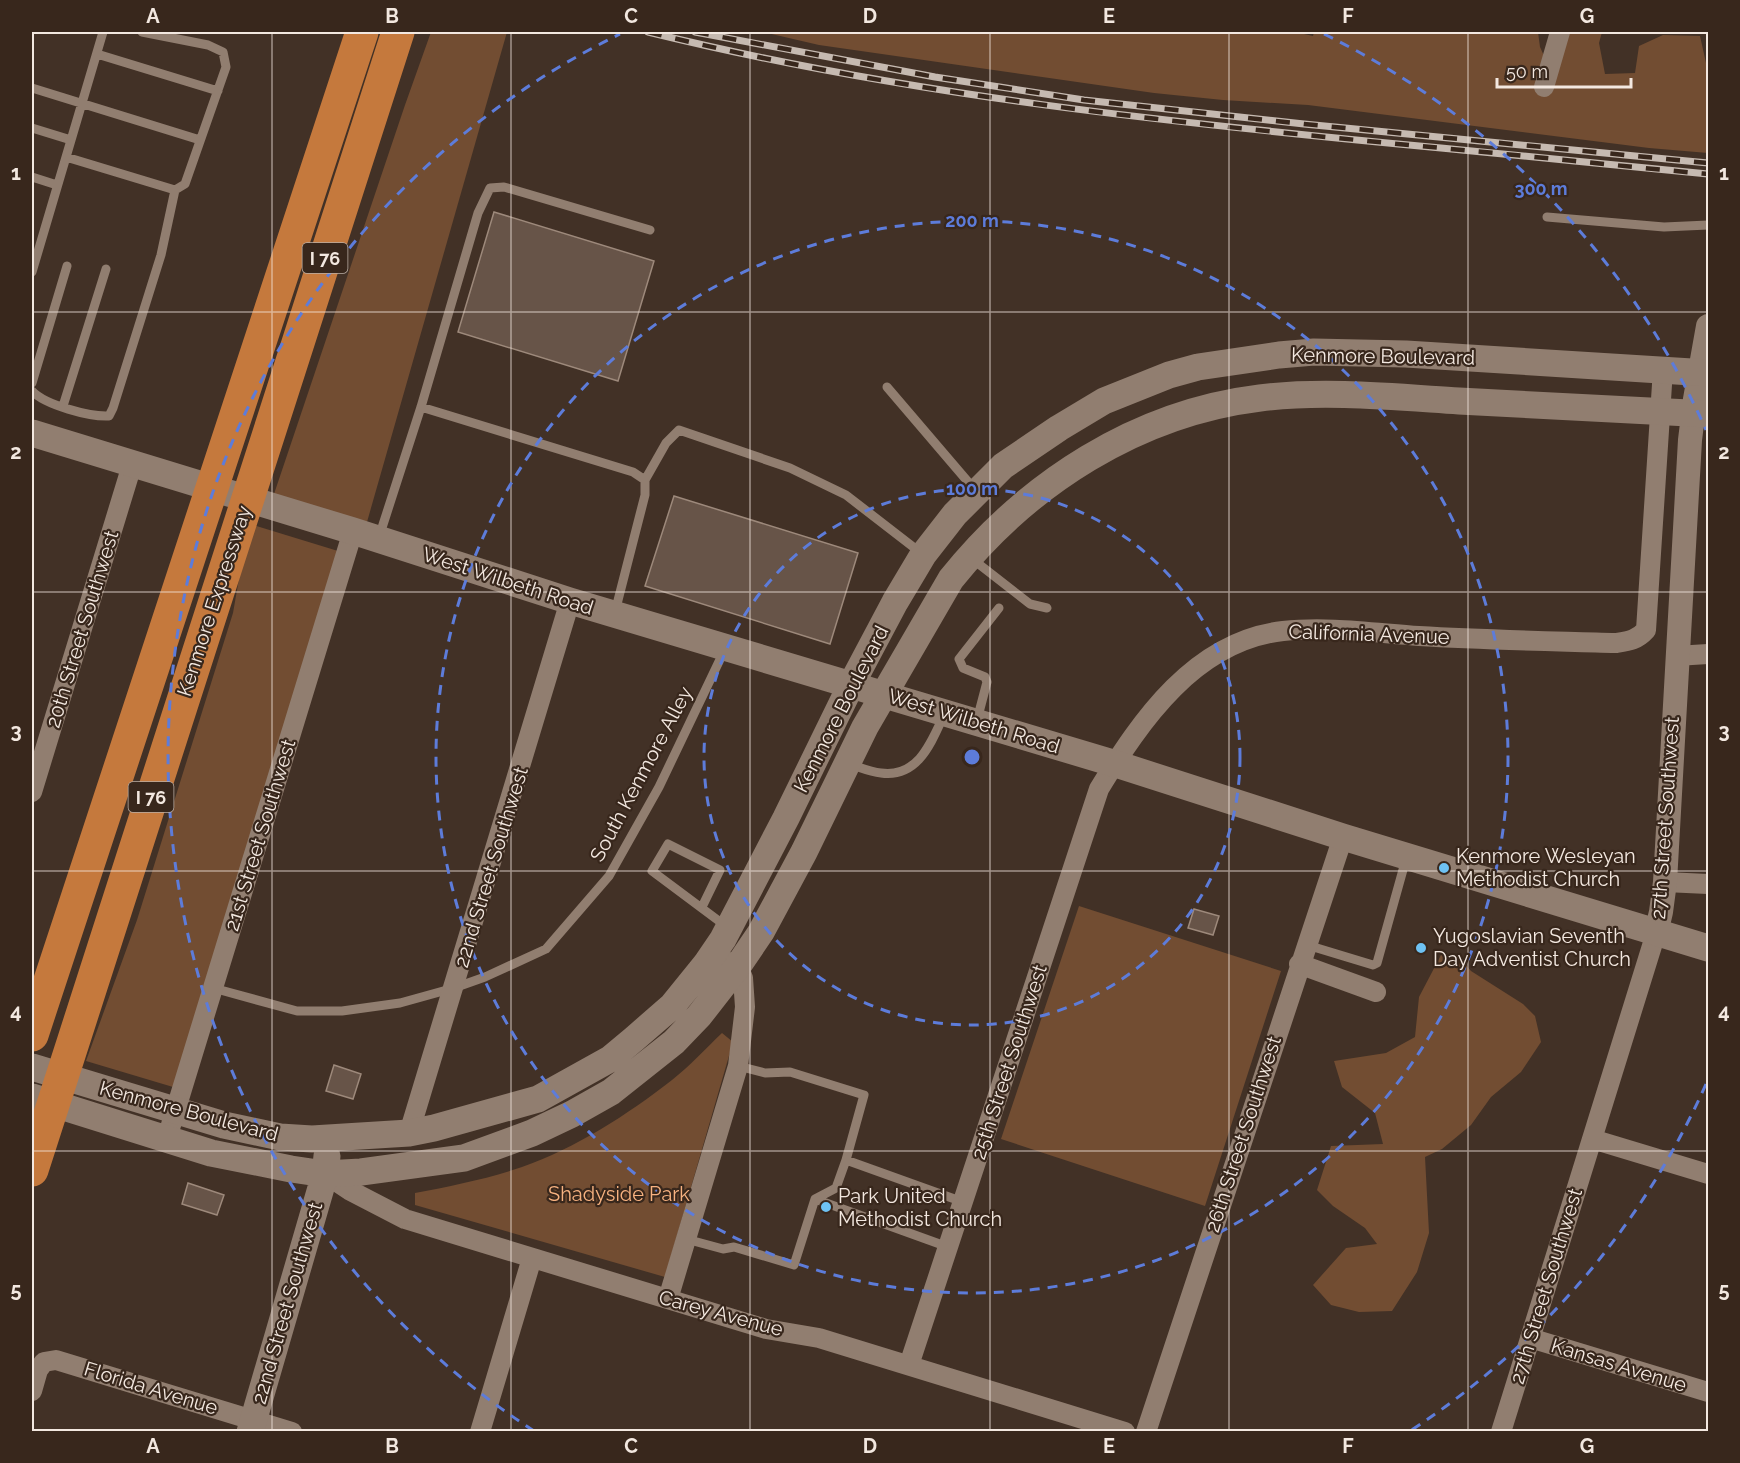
<svg xmlns="http://www.w3.org/2000/svg" width="1740" height="1463" font-family="Raleway,sans-serif">
<style>
.green{fill:#724d32}
.building{fill:#675448;stroke:#9d897b;stroke-width:1.5}
.lines{fill:none;stroke-linecap:round;stroke-linejoin:round}
.service{stroke:#917e70;stroke-width:9}
.minor{stroke:#917e70;stroke-width:20}
.tertiary{stroke:#917e70;stroke-width:24}
.secondary{stroke:#917e70;stroke-width:27}
.motorway{stroke:#c5793d;stroke-width:33}
.rail-casing{stroke:#c6bab1;stroke-width:7}
.rail{stroke:#38271c;stroke-width:4.5;stroke-dasharray:14;stroke-linecap:butt}
.grid{fill:none;stroke:#f3e8e0;stroke-width:1.5;stroke-opacity:0.55}
.ring{fill:none;stroke:#5d7cda;stroke-width:3;stroke-dasharray:10 8}
.poi-dot{fill:#6ec2f3;stroke:#38271c;stroke-width:2}
.labels{text-anchor:middle;dominant-baseline:central;stroke-width:4.5;stroke-linejoin:round;paint-order:stroke}
.shield{fill:#38271c;stroke:#bbaea5;stroke-width:1.5}
.shield-label{font-size:18px;font-weight:bold;fill:#f3e8e0}
.street-label{font-size:20px;fill:#f3e8e0;stroke:#38271c}
.poi-label{font-size:20px;fill:#f3e8e0;stroke:#38271c;text-anchor:start}
.park-label{font-size:20px;fill:#f7b280;stroke:#38271c}
.centre{fill:#5d7cda;stroke:#38271c;stroke-width:3}
.ring-label{font-size:18px;text-anchor:middle;font-weight:bold;fill:#5d7cda;stroke:#38271c;stroke-width:4.5;stroke-linejoin:round;paint-order:stroke}
.neatline{fill:none;stroke:#f3e8e0;stroke-width:2}
.grid-label{font-size:20px;text-anchor:middle;font-weight:bold;fill:#f3e8e0}
</style>
<rect width="100%" height="100%" fill="#423126"/>
<path class="green" d="M431,32H507L367,522L274,494L405,105Z
M763,32H1295L1313,36L1314,32H1538L1540,47L1549,67L1566,32H1602L1599,43L1605,74L1635,73L1639,46L1663,35L1700,36L1708,72V153L1649,148L1308,105L1223,100L1154,93L819,45Z
M253,525L338,551L173,1087L86,1061L137,920L233,613L240,573Z
M1079,906L1281,971L1205,1206L1001,1139Z
M1441,955L1458,956L1471,971L1523,1004L1535,1016L1541,1042L1521,1072L1491,1097L1471,1125L1442,1149L1425,1157L1429,1233L1417,1272L1392,1311L1359,1312L1331,1305L1313,1285L1346,1248L1377,1244L1365,1228L1333,1206L1317,1190L1331,1146L1383,1144L1375,1113L1342,1087L1334,1061L1386,1053L1415,1037L1419,997Z
M722,1033L733,1042L665,1277L415,1205V1193C451,1186 487,1179 522,1167C576,1148 627,1115 672,1080C690,1066 705,1049 722,1033Z"/>
<path class="building" d="M494,212L654,261L618,381L458,332Z
M674,496L858,553L830,644L645,586Z
M1194,909L1219,916L1213,935L1188,928Z
M334,1065L361,1074L353,1099L326,1091Z
M188,1183L224,1195L217,1215L182,1204Z"/>
<g class="lines">
<path class="service" d="M97,54L218,91
M32,88L200,140
M32,128L71,140
M66,157L175,190L185,184L226,67L223,52L208,45L142,32
M32,177L57,185
M1547,217L1664,227L1708,225
M32,272L103,32
M32,383L67,266
M887,387L975,490
M32,391C45,405 90,417 109,416L113,408L161,255L175,190
M63,406L106,269
M421,407L633,472L645,480V495L615,612
M645,480L666,443L679,430L790,468L846,495L921,553
M379,537L421,407L478,213L490,188L504,187L650,230
M971,558L1030,604L1047,608
M977,720L987,682L985,677L963,668L959,659L999,608
M849,764C859,767 870,772 881,773C918,778 931,743 944,715
M702,907L720,870L668,844L652,871L727,927
M1307,945L1373,965L1377,963L1406,859
M213,988L297,1011H342L400,1003L454,988L485,977L546,949L609,876L659,787L725,649
M738,1066L765,1073L790,1072L864,1095L846,1160L963,1202
M815,1199L836,1188L846,1160
M686,1239L723,1249L734,1247L794,1265L815,1199L948,1247"/>
<path class="minor" d="M1544,87L1560,32
M1676,656L1708,654
M32,792L132,465
M1665,882L1708,884
M1299,964L1376,992
M409,1133L570,601
M167,1138L353,531
M1592,1139L1708,1174
M325,1174L349,1190L405,1219L766,1329L819,1338L1125,1432
M668,1299L738,1066L745,1007L743,978L738,966L729,962
M1530,1338L1708,1392
M909,1365L1099,789C1141,720 1195,641 1283,631C1327,626 1375,633 1419,636C1485,640 1550,641 1616,643C1629,641 1637,640 1646,630L1663,369
M32,1391L38,1370L44,1362L56,1360L292,1432
M480,1432L532,1258
M1146,1432L1343,837
M1501,1432L1656,933"/>
<path class="tertiary" d="M1656,933L1661,912L1665,882L1690,440L1695,399L1708,326"/>
<path class="secondary" d="M32,433L353,531L570,601L1116,764L1343,837L1708,948
M32,1067L224,1125L280,1137L312,1139L409,1133L434,1128L538,1099L610,1059L634,1039L672,1006L706,964L723,939L786,818L851,685L895,602L923,555L955,514L1003,466L1059,428L1104,401L1169,375L1198,367L1279,355L1314,352L1406,354L1708,373
M32,1097L211,1153L291,1169L325,1174L361,1172L464,1158L532,1133L572,1114L611,1092L674,1042L699,1016L738,966L761,932L804,852L865,727L951,579C1028,483 1137,413 1260,398C1323,390 1395,397 1459,401C1542,406 1625,410 1708,414
M250,1432L325,1174L327,1156"/>
<path class="motorway" d="M32,1035L362,32
M32,1170L398,32"/>
<g class="rail-casing">
<path id="rail" d="M648,32C908,96 1175,123 1441,148C1530,156 1619,166 1708,174
M695,32L935,77L1084,100L1304,124L1708,163"/>
</g>
<use href="#rail" class="rail"/>
</g>
<path class="grid" d="M272,32V1432M511,32V1432M750,32V1432M990,32V1432M1229,32V1432M1468,32V1432M32,312H1708M32,592H1708M32,871H1708M32,1151H1708"/>
<g class="ring">
<circle cx="972" cy="757" r="268"/>
<circle cx="972" cy="757" r="536"/>
<path d="M1706 1084A804 804 0 0 1 1410 1431M534 1431A804 804 0 0 1 620 34M1324 34A804 804 0 0 1 1706 430"/>
</g>
<g class="poi-dot">
<circle cx="1444" cy="868" r="6"/>
<circle cx="1421" cy="948" r="6"/>
<circle cx="826" cy="1207" r="6"/>
</g>
<g class="labels">
<g class="shield">
<rect x="302.5" y="243" width="45" height="30" rx="4.5"/>
<rect x="128.5" y="782" width="45" height="30" rx="4.5"/>
</g>
<g class="shield-label">
<text x="325" y="258">I 76</text>
<text x="151" y="797">I 76</text>
</g>
<g class="street-label">
<text transform="translate(1383 356) rotate(1)">Kenmore Boulevard</text>
<text transform="translate(508 581) rotate(18)">West Wilbeth Road</text>
<text transform="translate(214 601) rotate(-72)">Kenmore Expressway</text>
<text transform="translate(82 629) rotate(-73)">20th Street Southwest</text>
<text transform="translate(1369 634) rotate(2)">California Avenue</text>
<text transform="translate(841 709) rotate(-63)">Kenmore Boulevard</text>
<text transform="translate(974 721) rotate(17)">West Wilbeth Road</text>
<text transform="translate(641 774) rotate(-62)">South Kenmore Alley</text>
<text transform="translate(1665 818) rotate(-86)">27th Street Southwest</text>
<text transform="translate(260 835) rotate(-73)">21st Street Southwest</text>
<text transform="translate(491 867) rotate(-73)">22nd Street Southwest</text>
<text transform="translate(1009 1062) rotate(-72)">25th Street Southwest</text>
<text transform="translate(189 1111) rotate(15)">Kenmore Boulevard</text>
<text transform="translate(1243 1134) rotate(-72)">26th Street Southwest</text>
<text transform="translate(1546 1286) rotate(-73)">27th Street Southwest</text>
<text transform="translate(287 1303) rotate(-74)">22nd Street Southwest</text>
<text transform="translate(721 1313) rotate(15)">Carey Avenue</text>
<text transform="translate(1619 1365) rotate(17)">Kansas Avenue</text>
<text transform="translate(151 1388) rotate(17)">Florida Avenue</text>
</g>
<g class="poi-label">
<text x="1456" y="856">Kenmore Wesleyan<tspan x="1456" dy="23">Methodist Church</tspan></text>
<text x="1433" y="936">Yugoslavian Seventh<tspan x="1433" dy="23">Day Adventist Church</tspan></text>
<text x="838" y="1196">Park United<tspan x="838" dy="23">Methodist Church</tspan></text>
</g>
<g class="park-label">
<text x="619" y="1194">Shadyside Park</text>
</g>
</g>
<circle cx="972" cy="757" r="9" class="centre"/>
<g class="ring-label">
<text x="1541" y="195">300 m</text>
<text x="972" y="227">200 m</text>
<text x="972" y="495">100 m</text>
</g>
<rect width="1740" height="1463" fill="none" stroke="#38271c" stroke-width="66"/>
<path d="M1497 78v9h134v-9" fill="none" stroke="#f3e8e0" stroke-width="3"/>
<text x="1506" y="78" font-size="18" fill="#f3e8e0" stroke="#38271c" stroke-width="4.5" paint-order="stroke">50 m</text>
<rect x="33" y="33" width="1674" height="1397" class="neatline"/>
<g class="grid-label">
<text x="153" y="23">A</text>
<text x="392" y="23">B</text>
<text x="631" y="23">C</text>
<text x="870" y="23">D</text>
<text x="1109" y="23">E</text>
<text x="1348" y="23">F</text>
<text x="1587" y="23">G</text>
<text x="16" y="180">1</text>
<text x="1724" y="180">1</text>
<text x="16" y="459">2</text>
<text x="1724" y="459">2</text>
<text x="16" y="738">3</text>
<text x="1724" y="738">3</text>
<text x="16" y="1018">4</text>
<text x="1724" y="1018">4</text>
<text x="16" y="1297">5</text>
<text x="1724" y="1297">5</text>
<text x="153" y="1453">A</text>
<text x="392" y="1453">B</text>
<text x="631" y="1453">C</text>
<text x="870" y="1453">D</text>
<text x="1109" y="1453">E</text>
<text x="1348" y="1453">F</text>
<text x="1587" y="1453">G</text>
</g>
</svg>
